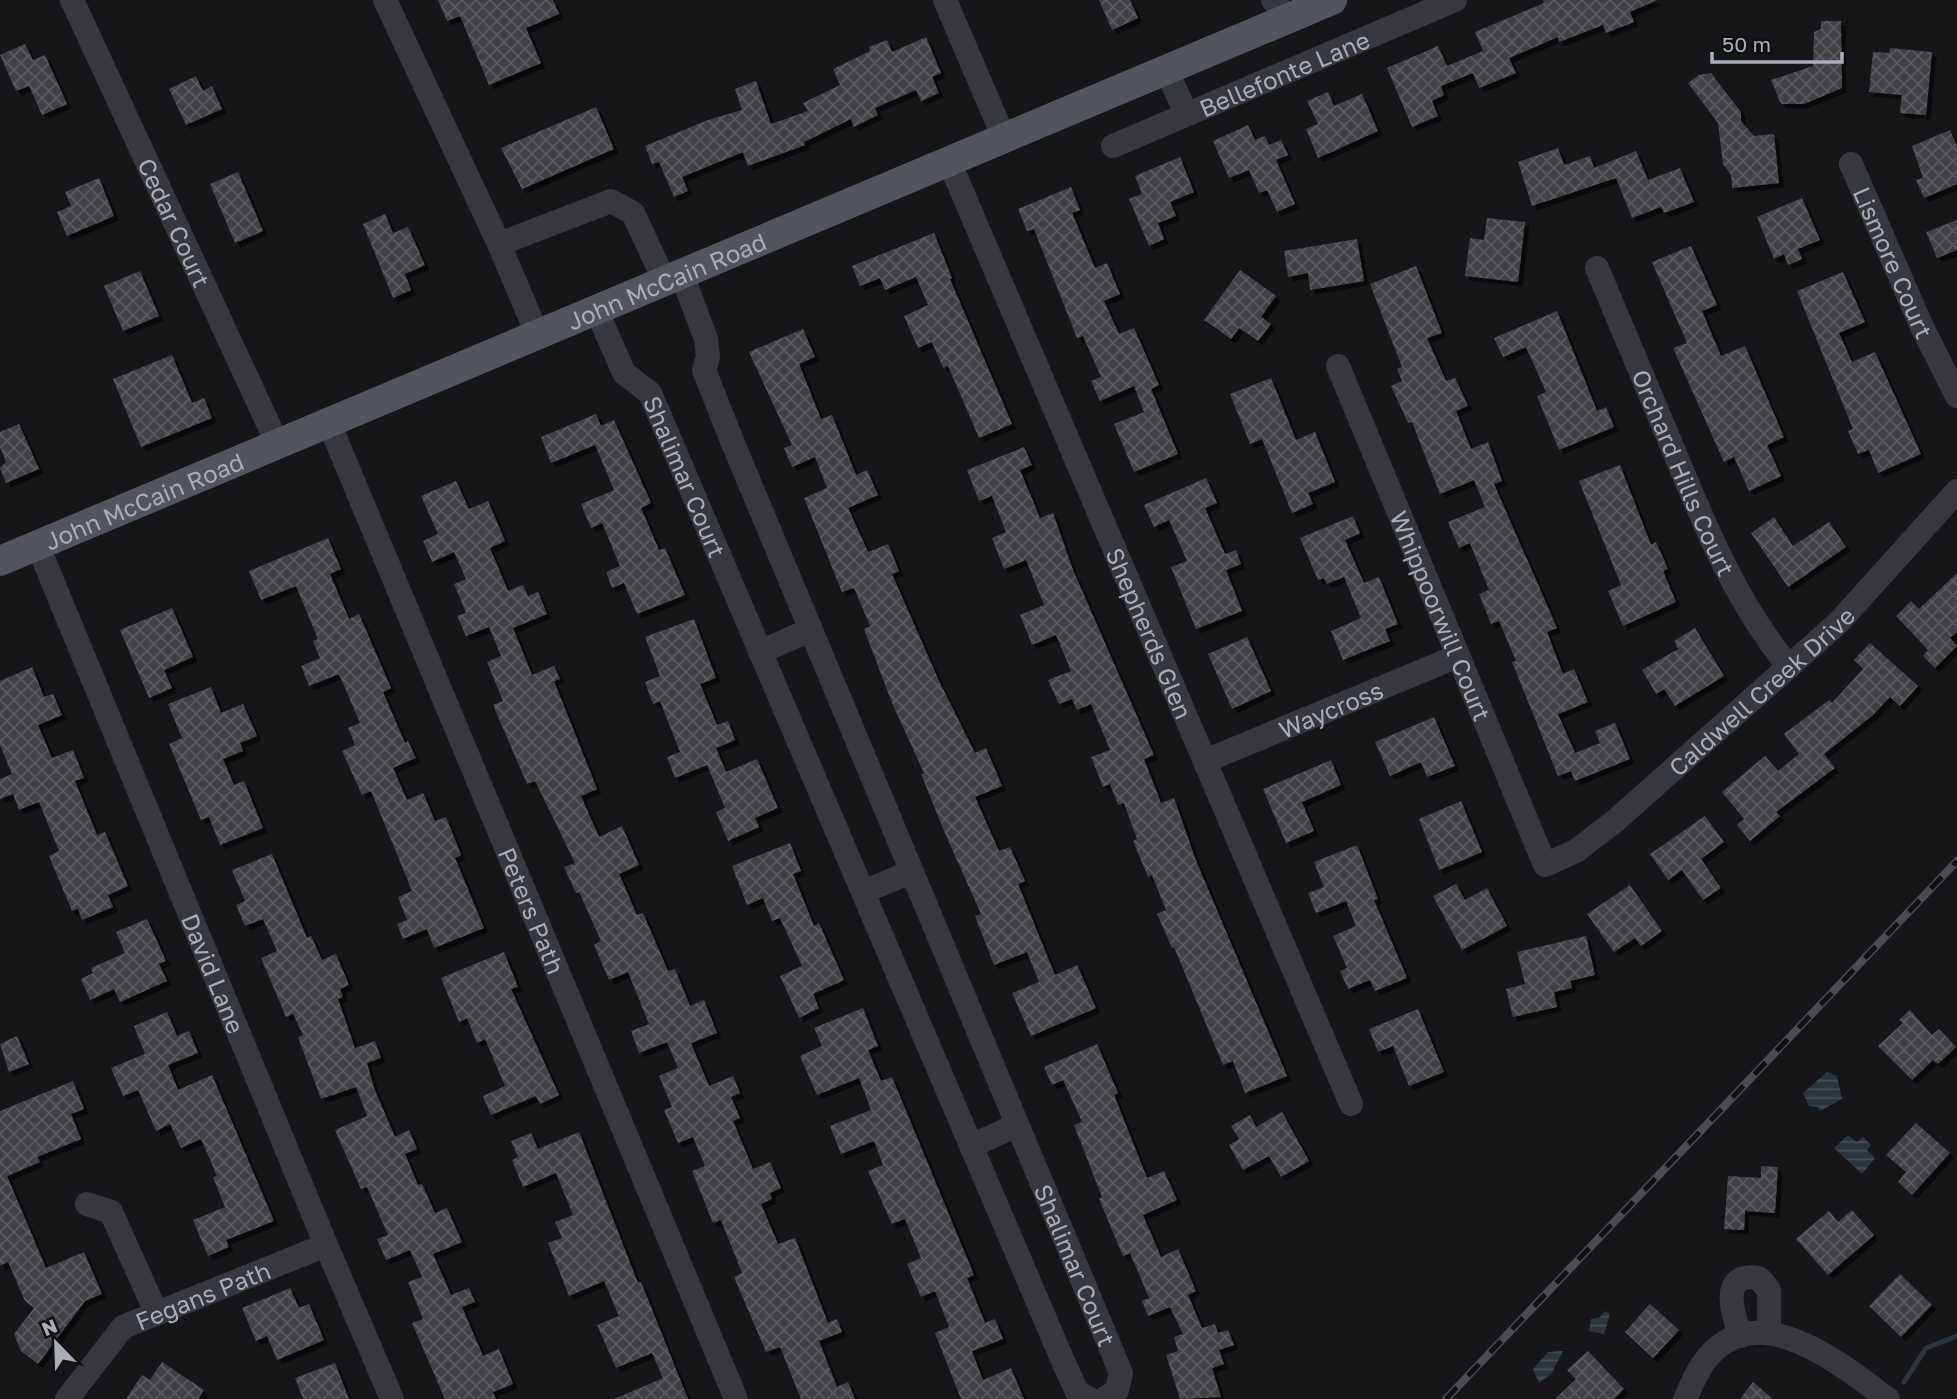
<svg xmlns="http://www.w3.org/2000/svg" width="1957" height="1399" font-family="'Golos Text',sans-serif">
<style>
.water{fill:url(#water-rules)}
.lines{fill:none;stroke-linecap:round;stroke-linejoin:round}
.stream{stroke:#2c353c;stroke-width:5}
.building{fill:url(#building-cross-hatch);filter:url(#shadow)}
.minor{stroke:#37383d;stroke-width:24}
.major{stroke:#53555c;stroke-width:30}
.rail-casing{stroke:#4a4c52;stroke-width:8}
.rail{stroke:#111113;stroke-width:5;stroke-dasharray:16;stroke-linecap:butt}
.labels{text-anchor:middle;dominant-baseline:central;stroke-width:6;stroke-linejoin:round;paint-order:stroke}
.street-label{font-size:24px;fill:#a8adb8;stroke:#111113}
</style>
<defs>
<pattern id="water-rules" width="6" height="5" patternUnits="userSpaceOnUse" patternTransform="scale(1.75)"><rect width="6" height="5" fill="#2c353c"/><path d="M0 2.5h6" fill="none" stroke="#485056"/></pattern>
<pattern id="building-cross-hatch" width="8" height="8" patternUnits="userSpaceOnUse" patternTransform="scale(1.75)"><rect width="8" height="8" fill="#404145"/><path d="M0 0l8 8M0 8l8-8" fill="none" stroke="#595a5e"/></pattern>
<filter id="shadow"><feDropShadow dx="4.5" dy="4.5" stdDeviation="0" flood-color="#0009"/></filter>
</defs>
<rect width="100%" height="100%" fill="#161618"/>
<path class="water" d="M1827,1072L1837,1076L1842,1099L1820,1111L1818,1107L1809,1106L1803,1093Z
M1848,1135L1857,1142L1863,1137L1871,1145L1867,1150L1875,1158L1862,1174L1834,1148Z
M1605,1311L1610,1314L1604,1334L1589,1331L1591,1319L1599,1318Z
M1563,1351L1551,1374L1539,1383L1533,1369L1548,1352Z"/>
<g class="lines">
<path class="stream" d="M1904,1382L1926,1348L1957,1336"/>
</g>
<path class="building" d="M438,0H553L559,14L526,28L541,63L489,85L460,16L447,21Z
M1099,0H1130L1138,18L1112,30Z
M1543,0H1657L1630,12L1634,22L1606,33L1603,25L1559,42L1558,37L1509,58L1516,73L1479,88L1473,73L1441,86L1444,95L1432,101L1438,116L1412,127L1387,68L1438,46L1447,66L1483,51L1475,32L1544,3Z
M1821,21H1841L1842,88L1804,104H1781L1771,80L1813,66L1814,32L1821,29Z
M926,37L941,73L932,77L939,93L921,101L916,90L875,108L878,115L854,127L851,119L804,142L805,145L748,166L743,152L682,177L688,191L674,197L659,162L652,164L645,146L708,120L742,110L735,89L756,81L771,124L808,111L803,103L840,85L833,69L870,51L869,47L887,40L892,52Z
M25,44L33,60L45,55L67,104L42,115L29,86L16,91L0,55Z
M1890,48L1932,52L1926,115L1900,113L1902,95L1869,92L1873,52L1889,53Z
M1711,73L1741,112V121L1754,136L1774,134L1779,183L1732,188L1731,175L1723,164L1718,123L1688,83L1699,75Z
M196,76L203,91L212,86L222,109L186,125L169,89Z
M1328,92L1334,106L1362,94L1378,131L1318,158L1306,129L1318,124L1307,101Z
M596,107L614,149L522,189L501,148Z
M1248,125L1255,140L1265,136L1269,145L1281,140L1288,155L1276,160L1295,204L1277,212L1267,190L1259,193L1249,170L1229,178L1213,141Z
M1950,130L1957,146V184L1924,198L1916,180L1923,178L1912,146Z
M1558,148L1564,165L1590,156L1594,168L1636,151L1648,180L1680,168L1694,202L1664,213L1661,207L1632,218L1616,178L1532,206L1518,162Z
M1180,157L1194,192L1170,202L1176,216L1158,223L1164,239L1149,246L1129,199L1142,194L1135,176Z
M238,172L263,231L235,243L210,184Z
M99,178L114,216L67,236L57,212L71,206L65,192Z
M1071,187L1080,210L1072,213L1095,268L1107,263L1120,294L1104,301L1119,334L1134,328L1159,385L1151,389L1178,454L1134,472L1114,424L1144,412L1134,386L1100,401L1091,381L1101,377L1083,336L1077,338L1034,229L1027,231L1018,209Z
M1802,198L1820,240L1798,249L1802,259L1788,265L1784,254L1774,259L1757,217Z
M385,214L393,233L408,227L425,265L405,274L411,290L393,298L363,224Z
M1487,218L1525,222L1518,282L1465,276L1470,238L1484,240Z
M1957,220V250L1937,258L1926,232Z
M934,233L952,278L950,279L1012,424L979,438L948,366L943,368L932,342L918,348L904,316L928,305L916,277L885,290L880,278L860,286L852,266Z
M1357,239L1364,281L1310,290L1308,273L1288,277L1284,251Z
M1691,246L1717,305L1702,311L1721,356L1745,346L1784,437L1767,445L1781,476L1749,491L1734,457L1724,462L1673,348L1687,343L1652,262Z
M1416,266L1442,333L1427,338L1446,381L1455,378L1468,406L1456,411L1471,449L1488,442L1502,481L1494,484L1557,628L1547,632L1563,674L1574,669L1588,702L1558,714L1575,753L1600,743L1595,731L1615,723L1630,759L1575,781L1571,771L1558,776L1512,662L1516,661L1499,621L1491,624L1479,594L1489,590L1470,543L1459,548L1448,522L1485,507L1474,480L1440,494L1412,422L1408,423L1391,386L1402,381L1397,369L1402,367L1370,284Z
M1240,270L1276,296L1261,317L1271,324L1258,341L1239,328L1231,339L1204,320Z
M140,271L159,316L123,331L104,286Z
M1843,272L1865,322L1839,333L1852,362L1875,352L1921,454L1878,473L1869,450L1858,454L1848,431L1853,429L1797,291Z
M1557,311L1597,411L1606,407L1614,427L1559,450L1537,396L1546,392L1526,347L1503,357L1494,338Z
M803,329L815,357L799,364L821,419L832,415L856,475L867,470L878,495L848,508L868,552L888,544L899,571L892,574L939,681L975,753L986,748L1002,786L975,797L999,851L1010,847L1025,881L1018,884L1055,975L1077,965L1096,1008L1031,1036L1012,993L1039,982L1027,952L994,965L975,916L981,914L944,831L921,774L924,773L892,703L864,629L870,626L854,588L842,592L804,498L827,488L815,457L792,467L784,448L792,445L749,352Z
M172,355L192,403L204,398L212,418L141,447L113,379Z
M1271,378L1296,440L1315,432L1335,482L1308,493L1313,504L1292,513L1262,439L1250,444L1230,394Z
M596,414L601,426L614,420L651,503L641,508L659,550L665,548L685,595L637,614L624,583L612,588L606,572L620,566L602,523L591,528L581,504L614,490L595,445L551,463L541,437Z
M19,424L39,469L6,483L0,468L6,462L0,447V432Z
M1024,447L1032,465L1020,470L1040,518L1053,513L1073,570L1154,755L1144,759L1161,803L1174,798L1195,858L1287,1076L1245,1093L1233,1061L1223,1065L1174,947L1172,948L1157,914L1166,910L1152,875L1148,877L1133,841L1137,839L1124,803L1118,805L1110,784L1103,787L1091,757L1110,750L1091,704L1077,710L1072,699L1059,704L1048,680L1071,671L1056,635L1032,645L1020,615L1044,605L1026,560L1004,569L992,538L1006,532L992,496L979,501L967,470Z
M1620,465L1651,545L1656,542L1668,569L1663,571L1676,602L1623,626L1608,591L1621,585L1579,481Z
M1206,478L1217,503L1205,508L1225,554L1236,550L1241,564L1226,570L1242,611L1196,629L1171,567L1187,561L1169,520L1154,527L1144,505Z
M456,481L469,509L488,501L505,541L490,548L508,591L523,585L528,596L538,592L547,614L513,628L532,675L554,666L560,679L554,681L597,789L581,796L599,837L622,826L639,865L619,874L637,915L643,913L668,971L675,969L690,1006L704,1000L717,1033L691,1043L709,1086L733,1076L740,1093L731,1097L740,1118L733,1121L753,1169L770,1162L781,1188L770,1193L772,1199L761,1204L778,1244L795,1238L828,1323L837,1319L842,1332L819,1341L837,1387L848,1382L855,1399H801L780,1347L766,1352L734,1277L742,1273L721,1220L713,1223L692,1171L705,1166L693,1137L678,1143L664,1110L672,1107L659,1076L678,1068L667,1042L639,1053L631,1031L649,1024L628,972L609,980L594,945L601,941L579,892L576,893L564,867L575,863L535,781L527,784L493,705L503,701L487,662L501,656L489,627L466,636L457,616L466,613L454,584L466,579L454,552L432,562L423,541L438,534L421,496Z
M1353,516L1360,533L1345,540L1364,583L1379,577L1398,624L1385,629L1390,641L1343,660L1331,631L1361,618L1344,577L1327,584L1324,578L1318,580L1300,538Z
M1774,517L1793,546L1829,522L1846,547L1788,587L1751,533Z
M328,538L341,569L330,574L349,619L359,614L391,688L383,692L405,743L408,741L416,758L393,768L407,800L423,793L435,821L446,817L461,855L455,858L484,928L434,948L427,929L403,939L397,924L407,920L398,897L412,891L371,791L362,795L342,751L355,745L348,728L360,723L339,674L309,686L301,666L320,658L313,641L318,639L296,586L261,600L249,571Z
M1957,573V632L1950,638L1957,646L1935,668L1923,656L1928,650L1896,616L1911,601L1919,609Z
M172,608L193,657L164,670L172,688L149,698L120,630Z
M694,619L716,678L700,684L717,725L728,721L735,740L716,748L726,772L757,759L778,808L755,818L759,827L728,841L716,812L725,808L707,765L675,778L667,757L680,752L660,701L653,704L645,682L660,676L645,637Z
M1695,628L1724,676L1675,706L1664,689L1656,694L1642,670L1678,649L1674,641Z
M1247,637L1271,691L1232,709L1208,654Z
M1870,643L1918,686L1900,706L1890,697L1873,715L1824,754L1835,768L1776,812L1780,816L1750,841L1737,825L1744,819L1722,792L1765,756L1778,771L1799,754L1784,734L1829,700L1832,703L1863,669L1854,660Z
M32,667L44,697L53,694L62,715L38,725L52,758L73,750L84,778L75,781L97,835L105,832L128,886L108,895L113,907L82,920L78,909L72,911L49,856L59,851L39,802L19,810L13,794L0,799V779L12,774L0,745V681Z
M211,687L221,713L243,704L257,736L240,743L243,751L223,759L234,785L244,781L263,828L220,845L209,817L201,820L169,744L182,738L168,704Z
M1434,717L1455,766L1427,777L1421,762L1390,776L1375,742Z
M1331,760L1341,785L1302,802L1314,831L1286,843L1263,789Z
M1461,801L1482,852L1439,870L1419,819Z
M1705,816L1724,842L1701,859L1721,888L1703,900L1682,870L1668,880L1650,854Z
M790,843L801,871L793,874L814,926L819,923L844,980L813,994L819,1008L799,1018L780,976L802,966L780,918L772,921L763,898L747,905L732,866Z
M1357,845L1378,899L1374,900L1407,978L1375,991L1370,980L1348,989L1340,971L1347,968L1333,936L1356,926L1346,901L1316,913L1308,893L1324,887L1314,862Z
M272,854L307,938L311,936L322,960L336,954L349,985L340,989L343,997L338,999L355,1048L375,1041L381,1058L367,1063L374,1088L395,1137L409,1130L417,1149L405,1154L418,1185L422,1184L435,1213L447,1208L462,1242L433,1254L451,1295L469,1288L475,1302L462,1307L483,1356L499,1349L513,1384L493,1392L496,1399H445L412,1323L423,1319L408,1282L422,1277L410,1250L386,1260L377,1239L388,1235L367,1187L361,1189L335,1130L367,1116L356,1087L321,1099L298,1037L303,1035L293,1014L286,1017L261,958L277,951L263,919L245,926L236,905L245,901L232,870Z
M1456,884L1465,900L1487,888L1507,926L1462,950L1433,896Z
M1630,885L1662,931L1641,946L1635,938L1614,952L1587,914Z
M147,919L166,961L159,964L167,981L120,1002L114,989L90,1000L81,979L93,973L91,968L125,953L116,932Z
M1586,936L1595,975L1570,981L1572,988L1554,992L1557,1007L1513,1017L1506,989L1525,984L1517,952Z
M504,952L518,987L511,989L559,1095L540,1104L536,1096L491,1115L483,1096L505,1086L485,1039L477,1043L467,1018L459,1022L441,978Z
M863,1008L878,1046L868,1050L881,1081L892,1077L974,1275L967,1278L985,1323L995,1319L1003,1339L972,1351L983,1380L1011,1368L1024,1399H961L935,1333L949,1327L935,1291L921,1297L907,1264L921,1258L905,1219L892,1224L868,1171L883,1165L874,1141L841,1154L830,1126L871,1110L859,1078L817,1095L800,1056L822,1046L814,1028Z
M1418,1009L1444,1072L1409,1086L1393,1046L1378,1052L1369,1029Z
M1910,1010L1932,1035L1939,1029L1956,1047L1938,1064L1933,1060L1912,1080L1878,1046L1903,1023L1899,1020Z
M167,1012L177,1036L189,1031L198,1053L168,1065L178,1090L212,1075L274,1221L226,1240L229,1247L208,1256L193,1220L225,1207L213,1177L217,1176L201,1139L181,1148L170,1124L156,1131L138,1090L123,1096L111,1068L145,1054L134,1026Z
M17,1036L29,1064L9,1072L0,1044Z
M1097,1044L1118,1093L1114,1095L1147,1178L1164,1171L1177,1200L1143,1215L1161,1257L1178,1249L1196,1291L1188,1295L1202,1328L1215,1324L1218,1333L1228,1330L1234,1345L1219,1350L1224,1364L1212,1368L1221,1397L1180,1399L1166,1355L1178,1351L1174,1337L1183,1334L1170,1307L1148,1316L1142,1301L1149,1298L1130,1253L1123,1256L1099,1199L1102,1197L1074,1125L1082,1122L1063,1080L1052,1085L1044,1067Z
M73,1081L84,1109L71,1114L81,1139L37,1157L40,1162L7,1176L46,1268L84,1252L102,1294L85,1301L38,1364L21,1351L14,1334L34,1308L25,1301L8,1262L0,1266V1111Z
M1282,1112L1309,1161L1281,1177L1269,1156L1243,1170L1229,1145L1239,1139L1231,1126L1250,1115L1256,1127Z
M1916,1123L1950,1153L1912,1195L1898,1182L1906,1172L1886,1155Z
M579,1132L638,1283L641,1282L688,1399H614L663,1378L652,1353L616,1368L597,1325L619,1316L604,1281L569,1296L548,1243L562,1238L555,1222L573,1215L556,1173L523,1187L512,1160L518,1157L511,1141L531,1133L538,1149Z
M1761,1166L1778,1167L1775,1213L1745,1211L1744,1230L1724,1229L1728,1176L1761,1178Z
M1852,1210L1874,1235L1828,1275L1796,1239L1829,1211L1838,1222Z
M1900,1274L1932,1305L1901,1337L1869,1306Z
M290,1288L299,1308L309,1304L324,1340L277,1360L267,1336L256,1341L242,1308Z
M1650,1304L1679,1330L1653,1358L1625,1332Z
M1588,1351L1624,1389L1614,1399H1555L1576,1379L1567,1370Z
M162,1362L204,1390L198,1399H126L142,1375L150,1380Z
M335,1363L349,1399H303L295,1378Z
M1753,1382L1773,1399H1740Z"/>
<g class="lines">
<g class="minor">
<path id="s1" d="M72,0L278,445"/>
<path d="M385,0L499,244L538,336"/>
<path d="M945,0L1004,138"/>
<path d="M1273,0L1288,18"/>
<path d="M1166,69L1186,113"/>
<path id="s2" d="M1113,146L1455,0"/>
<path id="s3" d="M949,161L1351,1104"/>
<path id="s4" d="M1851,164L1922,327L1957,396"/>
<path d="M499,244L611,201L633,213L665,282"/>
<path id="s5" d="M1597,268C1623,331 1650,393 1676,456C1707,531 1737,603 1789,667"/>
<path id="s6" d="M682,275L706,339L708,357L704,370L730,436L1121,1373L1117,1390L1104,1399"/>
<path id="s7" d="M597,311L624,373L650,393L1063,1361L1077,1392L1090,1399"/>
<path id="s8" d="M1338,366L1545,865L1576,851L1615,821L1839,622L1957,491"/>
<path id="s9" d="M329,423L736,1399"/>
<path id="s10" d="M38,546L326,1245L392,1399"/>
<path d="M760,652L810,630"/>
<path id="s11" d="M1205,761L1458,656"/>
<path d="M863,892L911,872"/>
<path d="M971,1146L1017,1125"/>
<path d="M87,1204L111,1212L156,1312"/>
<path d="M1741,1336C1733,1316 1718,1271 1759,1278L1769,1290V1332"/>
<path id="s12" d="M67,1399L123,1327L326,1245"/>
<path d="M1685,1399C1690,1388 1695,1376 1702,1365C1753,1291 1839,1363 1888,1399"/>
</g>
<path class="major" id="s13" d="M0,561L1332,0"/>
<g class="rail-casing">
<path id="rail" d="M1446,1399L1957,861"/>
</g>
<use href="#rail" class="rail"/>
</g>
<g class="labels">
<g class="street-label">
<text stroke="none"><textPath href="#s2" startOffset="186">Bellefonte Lane</textPath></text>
<text stroke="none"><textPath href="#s1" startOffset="245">Cedar Court</textPath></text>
<text stroke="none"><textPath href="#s4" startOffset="107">Lismore Court</textPath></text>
<text stroke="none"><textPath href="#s13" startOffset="723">John McCain Road</textPath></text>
<text stroke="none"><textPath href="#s5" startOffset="222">Orchard Hills Court</textPath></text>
<text stroke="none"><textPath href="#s7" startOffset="191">Shalimar Court</textPath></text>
<text stroke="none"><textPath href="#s13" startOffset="156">John McCain Road</textPath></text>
<text stroke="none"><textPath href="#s8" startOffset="270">Whippoorwill Court</textPath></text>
<text stroke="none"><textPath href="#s3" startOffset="513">Shepherds Glen</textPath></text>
<text stroke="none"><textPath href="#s8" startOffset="819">Caldwell Creek Drive</textPath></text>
<text stroke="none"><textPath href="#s11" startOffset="136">Waycross</textPath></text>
<text stroke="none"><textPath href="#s9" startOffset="528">Peters Path</textPath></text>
<text stroke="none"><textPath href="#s10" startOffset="462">David Lane</textPath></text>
<text stroke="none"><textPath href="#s6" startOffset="1069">Shalimar Court</textPath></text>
<text stroke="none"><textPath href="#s12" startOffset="177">Fegans Path</textPath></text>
</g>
</g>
<g transform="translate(56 1343) rotate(337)" stroke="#111113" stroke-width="5" paint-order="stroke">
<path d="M0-5L12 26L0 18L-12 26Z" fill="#a8adb8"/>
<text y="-10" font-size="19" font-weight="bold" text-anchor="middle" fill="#a8adb8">N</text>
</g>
<path d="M1712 52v10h130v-10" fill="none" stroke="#a8adb8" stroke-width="3.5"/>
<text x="1722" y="52" font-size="21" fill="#a8adb8" stroke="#111113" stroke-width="5" paint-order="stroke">50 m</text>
</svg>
